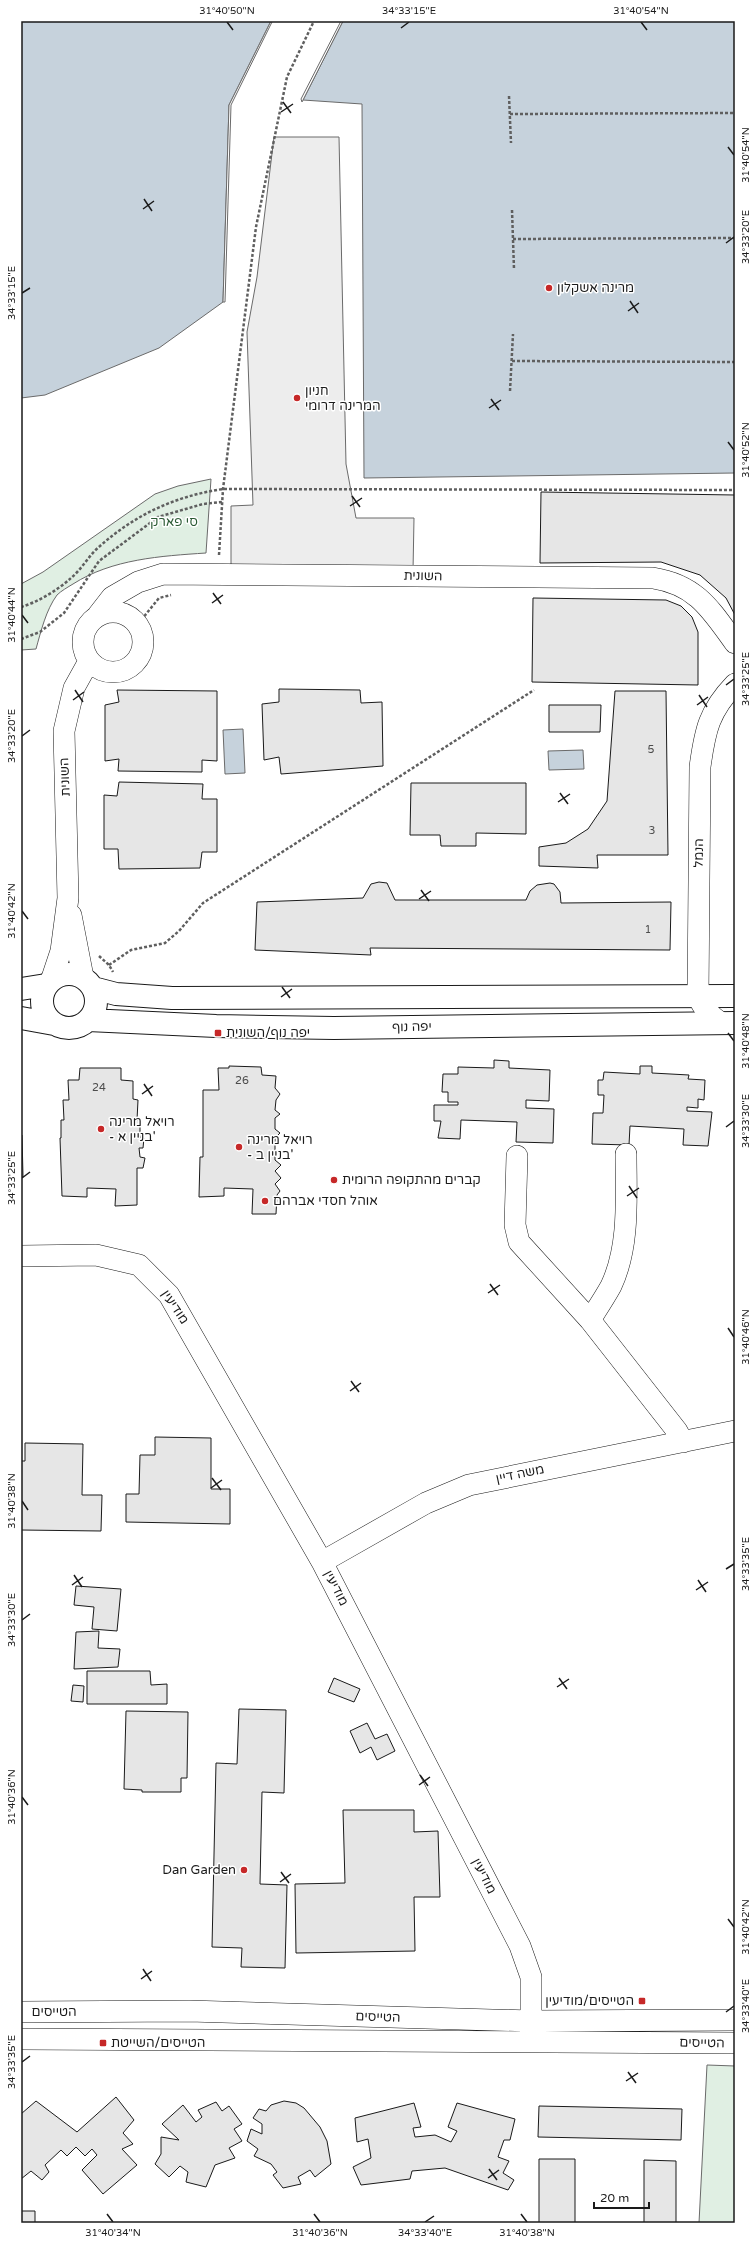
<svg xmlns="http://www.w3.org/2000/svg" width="756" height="2244" font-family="'Varela Round','Noto Sans Hebrew',sans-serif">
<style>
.green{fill:#e0efe3;stroke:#6a6a6a}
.parking{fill:#ededed;stroke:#6a6a6a}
.water{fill:#c6d2dc;stroke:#6a6a6a}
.pier{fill:#fff;stroke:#6a6a6a}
.building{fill:#e6e6e6;stroke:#1a1a1a}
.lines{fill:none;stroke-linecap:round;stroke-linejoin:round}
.minor-casing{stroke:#1a1a1a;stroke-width:22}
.major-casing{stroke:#1a1a1a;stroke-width:24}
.path{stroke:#5f5f5f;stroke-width:2.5;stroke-dasharray:3 2;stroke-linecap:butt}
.minor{stroke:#fff;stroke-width:21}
.major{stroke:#fff;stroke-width:22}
.ticks{fill:none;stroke:#1a1a1a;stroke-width:1.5}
.poi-dot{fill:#c62828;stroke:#fff;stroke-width:1.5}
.labels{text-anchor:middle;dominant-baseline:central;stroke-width:3;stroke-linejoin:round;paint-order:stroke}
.number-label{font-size:11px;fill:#4d4d4d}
.poi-label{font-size:13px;fill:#1a1a1a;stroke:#fff;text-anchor:start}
.park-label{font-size:13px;fill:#2b5a34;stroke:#fff}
.street-label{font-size:13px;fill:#1a1a1a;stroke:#fff}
.neatline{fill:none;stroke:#1a1a1a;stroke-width:1.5}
.ticks-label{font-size:10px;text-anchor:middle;fill:#1a1a1a}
</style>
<rect width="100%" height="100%" fill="#fff"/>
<path class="green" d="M211,479L206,553C161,556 112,559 73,584C68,587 61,591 57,595C46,610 41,631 36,649L21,650V584L43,572L155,494L178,486Z
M707,2065L735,2066V2223H699Z"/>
<path class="parking" d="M274,137H339L346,464L356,518H414L413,571L231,570V506L253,505L247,332L257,277Z"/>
<path class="water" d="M21,21H271L229,105L223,302L159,348L45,395L21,398Z
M343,21H735V473L364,478L362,104L303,100Z
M243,729L245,773L225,774L223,730Z
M583,750L584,769L549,770L548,751Z"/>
<path class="pier" d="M271,21L272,22L231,105L225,302H223L229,105Z
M341,21H343L302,102L301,99Z"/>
<path class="building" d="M541,492L735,495V615L726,598L700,575L661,562L540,563Z
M533,598L666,600L681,606L692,617L698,632V685L532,682Z
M279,689L360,690L361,703L382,702L383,766L281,774L279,757L264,760L262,704L279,702Z
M117,690L217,691V761L202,760V772L118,771L119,759L105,761V705L119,702Z
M615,691H666L668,855H597L598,868L539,866V847L566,843L588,829L607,801Z
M549,705H601L600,732H549Z
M119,782L203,784L202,799H217V852H202L200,868L119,869L118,849H104V795L117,796Z
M411,783H526V834L476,833V846H441L440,835H410Z
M379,882L387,883L395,900H526L530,891L537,885L550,883L554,884L560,892L561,903L671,902L670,950L370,948L371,955L255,950L257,902L363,898L371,884Z
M494,1060L509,1061V1068L550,1070L549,1101L526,1100V1108L554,1109L553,1143L516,1142L517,1122L461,1120L460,1139L438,1138L441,1121H434V1105H458V1102H448V1092H442L443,1074H458V1067L494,1068Z
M229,1066L261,1067L262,1075L276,1076L275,1088L280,1094L276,1100L275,1110L280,1114L275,1118V1129L280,1133L275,1138V1160L281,1165L275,1171L281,1178L275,1184L280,1191L277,1195L276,1214H252L253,1189L224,1188V1196L199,1197L200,1157H203V1090H219L218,1068H229Z
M640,1066H652V1073L689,1075L688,1079L705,1080L704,1100L698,1099V1108L687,1107V1111L712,1112L708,1146L683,1145L684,1129L630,1126L629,1145L592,1144L593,1113H603L604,1095H598V1080H603L604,1072L640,1074Z
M80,1068H121V1080L133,1081V1099L138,1100L137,1120H140V1137L144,1138L143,1148H139L140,1157L145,1158L143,1168H137V1205L115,1206L116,1189L87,1188V1197L62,1196L60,1138H61V1120H64L63,1100H69L68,1080H79Z
M21,1135H22L23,1177H21Z
M155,1437L211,1438V1489H230V1524L126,1522V1494H139L140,1455H155Z
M25,1443L83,1444L82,1495H102L101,1531L21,1530V1461H25Z
M76,1586L121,1589L117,1631L92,1629L94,1607L74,1605Z
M99,1631L98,1648L120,1649L118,1667L74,1669L76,1632Z
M87,1671H150L151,1685L167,1684V1704H87Z
M334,1678L360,1689L354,1702L328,1692Z
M73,1685L84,1686L83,1702L71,1701Z
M239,1709L286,1710L284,1793L262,1792L260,1884L287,1885L285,1968L241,1967L242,1948L212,1947L216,1763L237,1764Z
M126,1711L188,1712L187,1778H181V1792H142V1790L124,1789Z
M367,1723L375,1739L387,1734L395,1751L377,1760L371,1747L360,1753L350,1731Z
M343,1810H414V1832L438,1831L440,1897H414L415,1951L296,1953L295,1884L345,1883Z
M116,2097L134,2120L123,2133L133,2144L122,2149L137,2165L103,2194L82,2170L97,2155L92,2149L85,2156L76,2147L67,2156L61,2150L45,2165L49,2172L42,2180L31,2171L21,2179V2114L36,2101L77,2132Z
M284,2101L296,2103L304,2108L320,2127L327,2141L331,2164L315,2177L310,2170L298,2177L301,2184L283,2188L273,2175L277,2172L271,2164L254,2156L258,2149L247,2141L251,2129L262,2134V2124L253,2118L259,2109L266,2111L271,2105Z
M216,2102L222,2111L229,2106L242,2124L234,2129L242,2141L229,2148L235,2158L215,2165L206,2187L186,2182L188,2172L180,2166L169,2177L155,2164L161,2154V2137L179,2140L162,2124L183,2105L196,2122L202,2117L198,2110Z
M414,2103L421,2127L413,2128L415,2137L435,2135L451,2142L457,2131L448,2127L457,2103L515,2119L510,2140H504L498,2157L509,2161L503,2173L514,2180L508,2190L445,2168L412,2171L410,2179L361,2185L353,2167L371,2158L368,2139L357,2142L355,2118Z
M539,2106L682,2109L681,2140L538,2137Z
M539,2159H575V2223H539Z
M644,2160L676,2161V2223H644Z
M21,2196V2211H35V2223H21Z"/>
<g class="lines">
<g class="minor-casing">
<path id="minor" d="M83 642a30 30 0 1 1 60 0a30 30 0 1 1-60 0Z
M98,615L112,597L138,582L163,574L653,578C697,585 711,610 735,643
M71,915L83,977
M52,978L61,951L68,898L64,731L74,688L89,661
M721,1023C710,1015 703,1009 698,996L700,767C705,730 709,711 735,684
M517,1156L515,1225L519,1242L590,1320L677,1431L683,1442
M21,1256L96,1255L139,1265L169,1295L322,1562L520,1946L531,1977V2041
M590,1320C597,1309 605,1297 611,1286C630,1246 626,1197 626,1154
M322,1562L426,1503L469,1485L735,1431
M21,2012L189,2011L530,2021L735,2020
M21,2039L735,2043"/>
</g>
<g class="major-casing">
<path id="major" d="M42 1001a27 27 0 1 1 54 0a27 27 0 1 1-54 0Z
M93,988L116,994L172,998L735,996
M21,989L46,985
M21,1018L54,1024
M88,1020L216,1026L334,1028L735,1023"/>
</g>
<path class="path" d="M509,96L511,143
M510,114L735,113
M512,210L514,269
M513,239L735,238
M512,361L735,362
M510,391L513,334
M219,555L223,489L256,227L287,77L314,21
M21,607C38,602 58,590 71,578C82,569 89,555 100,546C136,514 176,496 223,489L735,490
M138,624L159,598L171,595
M21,639L40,632L64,613L99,561L158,517L203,504L222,502
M99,956L109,965L113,972
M109,965L131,950L165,943L179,931L203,903L534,690"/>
<use href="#minor" class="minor"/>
<use href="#major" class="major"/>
</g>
<path class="ticks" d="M227,22L233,30M641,22L647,30M401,28L409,22M283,102L291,113M281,112L293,104M728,147L734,155M144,199L152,211M143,209L154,201M726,243L734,237M22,293L30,288M630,301L638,313M628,311L639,303M491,399L499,410M489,408L501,400M728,442L734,450M352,496L360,507M350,506L362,498M213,593L221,604M212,603L223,595M22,615L28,623M726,685L734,679M75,690L83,702M699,695L707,707M73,700L84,692M697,705L708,697M22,736L30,730M560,793L568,804M558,802L570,794M421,890L429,901M419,899L431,891M22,911L28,919M282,987L290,998M281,997L292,989M728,1033L734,1041M144,1084L152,1096M142,1094L153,1086M726,1127L734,1121M22,1178L30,1172M629,1186L637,1198M627,1196L639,1188M490,1284L498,1295M488,1293L500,1285M728,1328L734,1337M351,1381L359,1392M350,1391L361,1383M212,1478L221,1490M211,1488L222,1480M22,1501L28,1510M726,1569L734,1564M74,1575L82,1587M698,1580L706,1592M72,1585L83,1577M696,1590L708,1582M22,1620L30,1614M559,1678L567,1689M557,1687L569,1679M420,1775L428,1786M419,1785L430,1777M22,1797L28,1805M281,1872L289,1883M280,1882L291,1874M728,1919L734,1927M143,1969L151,1981M141,1979L152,1971M726,2012L734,2006M22,2062L30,2056M628,2072L636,2083M626,2081L638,2073M489,2169L497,2180M488,2178L499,2170M107,2214L113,2222M314,2214L320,2222M521,2214L527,2222M425,2222L434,2216"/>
<g class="poi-dot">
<circle cx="549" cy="288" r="4"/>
<circle cx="297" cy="398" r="4"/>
<rect x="214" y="1029" width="8" height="8" rx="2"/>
<circle cx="101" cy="1129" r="4"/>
<circle cx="239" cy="1147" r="4"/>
<circle cx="334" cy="1180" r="4"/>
<circle cx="265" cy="1201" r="4"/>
<circle cx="244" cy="1870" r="4"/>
<rect x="638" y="1997" width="8" height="8" rx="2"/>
<rect x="99" y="2039" width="8" height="8" rx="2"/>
</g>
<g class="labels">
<g class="number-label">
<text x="651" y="749">5</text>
<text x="652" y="830">3</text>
<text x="648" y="929">1</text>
<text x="242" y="1080">26</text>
<text x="99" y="1087">24</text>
</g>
<g class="poi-label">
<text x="557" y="288">מרינה אשקלון</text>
<text x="305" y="391">חניון<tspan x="305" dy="15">המרינה דרומי</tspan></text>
<text x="226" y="1033">יפה נוף/השונית</text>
<text x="109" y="1122">רויאל מרינה<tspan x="109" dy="15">- בניין א'</tspan></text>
<text x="247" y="1140">רויאל מרינה<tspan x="247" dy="15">- בניין ב'</tspan></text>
<text x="342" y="1180">קברים מהתקופה הרומית</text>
<text x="273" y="1201">אוהל חסדי אברהם</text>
<text x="236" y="1870" text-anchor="end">Dan Garden</text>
<text x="634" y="2001" text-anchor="end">הטייסים/מודיעין</text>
<text x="111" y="2043">הטייסים/השייטת</text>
</g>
<g class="park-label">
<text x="174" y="522">סי פארק</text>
</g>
<g class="street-label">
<text transform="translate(423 576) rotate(1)">השונית</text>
<text transform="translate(65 777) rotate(-92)">השונית</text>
<text transform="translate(699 853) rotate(-89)">הנמל</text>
<text transform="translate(412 1027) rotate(-1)">יפה נוף</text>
<text transform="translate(175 1307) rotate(56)">מודיעין</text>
<text transform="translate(520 1474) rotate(-12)">משה דיין</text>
<text transform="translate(336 1588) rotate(63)">מודיעין</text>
<text transform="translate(484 1876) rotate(63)">מודיעין</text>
<text x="54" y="2012">הטייסים</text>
<text transform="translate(378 2017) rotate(2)">הטייסים</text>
<text transform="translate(702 2043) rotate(1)">הטייסים</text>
</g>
</g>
<rect width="756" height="2244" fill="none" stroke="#ffffff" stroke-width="44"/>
<path d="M594 2202v6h55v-6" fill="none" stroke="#1a1a1a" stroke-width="2"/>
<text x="600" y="2202" font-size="12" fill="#1a1a1a" stroke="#ffffff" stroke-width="3" paint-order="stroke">20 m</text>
<rect x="22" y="22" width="712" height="2200" class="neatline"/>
<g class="ticks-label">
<text x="227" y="14">31°40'50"N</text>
<text x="409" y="14">34°33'15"E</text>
<text x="641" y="14">31°40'54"N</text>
<text transform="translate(745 155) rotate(-90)" y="4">31°40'54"N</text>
<text transform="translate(745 237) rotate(-90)" y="4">34°33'20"E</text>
<text transform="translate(11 293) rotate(-90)" y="4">34°33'15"E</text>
<text transform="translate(745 450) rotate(-90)" y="4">31°40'52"N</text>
<text transform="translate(11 615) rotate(-90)" y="4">31°40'44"N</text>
<text transform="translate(745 679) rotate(-90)" y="4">34°33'25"E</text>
<text transform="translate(11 736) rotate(-90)" y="4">34°33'20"E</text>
<text transform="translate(11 911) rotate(-90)" y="4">31°40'42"N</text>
<text transform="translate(745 1041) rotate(-90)" y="4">31°40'48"N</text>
<text transform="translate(745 1121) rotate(-90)" y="4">34°33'30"E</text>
<text transform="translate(11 1178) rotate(-90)" y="4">34°33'25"E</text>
<text transform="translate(745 1337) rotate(-90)" y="4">31°40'46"N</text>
<text transform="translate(11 1501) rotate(-90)" y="4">31°40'38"N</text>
<text transform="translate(745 1564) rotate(-90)" y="4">34°33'35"E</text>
<text transform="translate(11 1620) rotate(-90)" y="4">34°33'30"E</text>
<text transform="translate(11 1797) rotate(-90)" y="4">31°40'36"N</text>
<text transform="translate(745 1927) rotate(-90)" y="4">31°40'42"N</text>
<text transform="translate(745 2006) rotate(-90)" y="4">34°33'40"E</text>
<text transform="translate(11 2062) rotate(-90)" y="4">34°33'35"E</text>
<text x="113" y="2236">31°40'34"N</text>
<text x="320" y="2236">31°40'36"N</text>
<text x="425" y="2236">34°33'40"E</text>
<text x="527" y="2236">31°40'38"N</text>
</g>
</svg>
